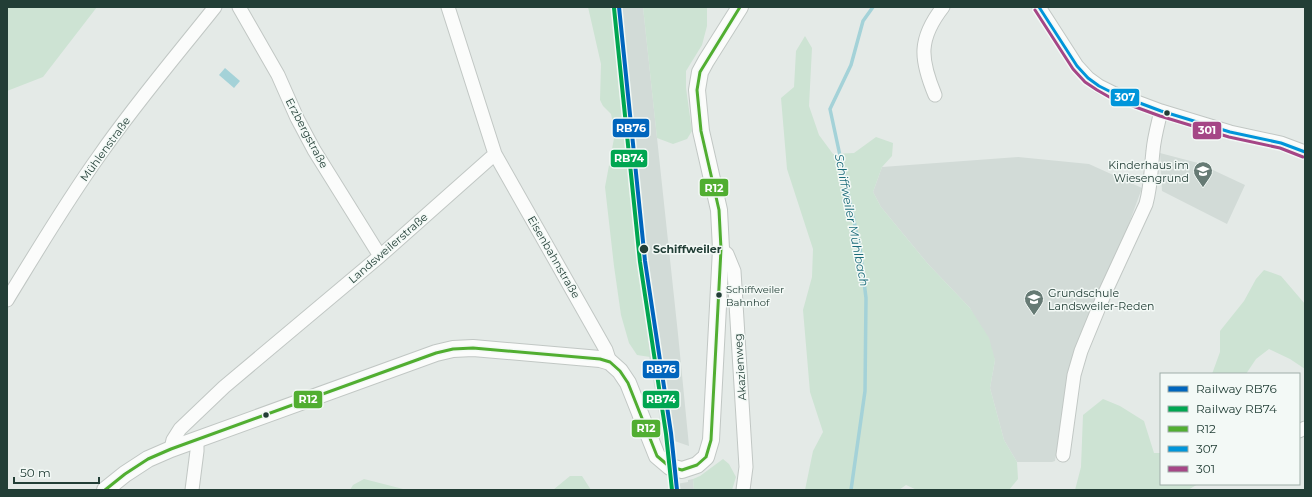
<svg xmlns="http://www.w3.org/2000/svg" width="1312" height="497" font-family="Montserrat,sans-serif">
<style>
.built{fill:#d2dbd7}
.green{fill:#cde3d3}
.water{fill:#a4d2d8}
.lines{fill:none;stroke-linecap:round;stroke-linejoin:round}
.stream{stroke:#a4d2d8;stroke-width:3.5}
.minor-casing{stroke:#c1c7c4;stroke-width:15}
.tertiary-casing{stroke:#c1c7c4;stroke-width:18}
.minor{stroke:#fbfcfb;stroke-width:13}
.tertiary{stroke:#fbfcfb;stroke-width:16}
.bus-1-casing{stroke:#f3f9f6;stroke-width:6}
.bus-2-casing{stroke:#f3f9f6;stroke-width:6}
.bus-3-casing{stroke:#f3f9f6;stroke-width:6}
.bus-1{stroke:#51ae31;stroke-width:3}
.bus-2{stroke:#0095da;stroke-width:3}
.bus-3{stroke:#a54686;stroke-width:3}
.rail-1-casing{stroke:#f3f9f6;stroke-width:7}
.rail-2-casing{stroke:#f3f9f6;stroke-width:7}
.rail-1{stroke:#0065bd;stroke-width:4}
.rail-2{stroke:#00a651;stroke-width:4}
.bus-dot{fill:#223e36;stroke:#f3f9f6;stroke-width:1.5}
.labels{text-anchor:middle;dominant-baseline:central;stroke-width:3;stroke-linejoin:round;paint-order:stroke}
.bus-label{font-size:10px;fill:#223e36;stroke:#f3f9f6;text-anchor:start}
.street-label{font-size:11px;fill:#223e36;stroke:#f3f9f6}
.poi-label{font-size:11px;fill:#223e36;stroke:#f3f9f6;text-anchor:end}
.stop-label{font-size:11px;font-weight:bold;fill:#223e36;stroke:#f3f9f6;text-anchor:start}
.water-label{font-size:12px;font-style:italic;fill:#1b6c7a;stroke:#f3f9f6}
.line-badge{stroke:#f3f9f6;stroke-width:1.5}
.badge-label{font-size:11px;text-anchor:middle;font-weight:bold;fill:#fff}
</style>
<rect width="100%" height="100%" fill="#e4eae7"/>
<path class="built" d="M611,7H643L678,334L689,446L663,437L646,338L622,116Z
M1160,153L1198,163L1245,185L1227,224L1162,191Z
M1018,157L1089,164L1142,188L1127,229L1069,380L1055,461L1052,462H1017L1004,440L990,388L995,360L970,308L928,264L881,207L873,192L882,167Z
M693,479L694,490H670V485L688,482V480Z"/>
<path class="green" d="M7,7H97L43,77L7,91Z
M588,7H611L622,116L650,357L637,355L629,343L621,315L614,266L605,187L615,133L611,114L603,106L600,100L601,64Z
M643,7H707V26L702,45L686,71V88L692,131L687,139L673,144L657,138Z
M805,36L812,48L809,106L819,135L833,154L854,153L876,137L893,143L892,156L882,167L873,192L881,207L928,264L970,308L989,338L995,360L990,388L1004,440L1017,462L1018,479L1009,490H917L906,485L899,490H805L813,451L823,432L810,392L803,310L812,277L813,249L787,169L781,98L794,87L796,51Z
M1264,270L1281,276L1305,304V369L1290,359L1269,349L1256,359L1246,374H1212L1220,352V331L1244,301L1256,279Z
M1103,399L1120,406L1144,421L1154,453H1161V484H1198L1188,490H1075L1081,467L1083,415Z
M723,459L729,464L736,477L732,490H694L693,479L700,476Z
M570,476H582L591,490H553Z
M364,479L407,490L364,489L350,490L353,485Z"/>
<path class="water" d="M225,68L240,81L234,88L219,75Z"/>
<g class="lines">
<path class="stream" d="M851,490L865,391L866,298L860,249L830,109L851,65L863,21L873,7"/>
<g class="minor-casing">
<path id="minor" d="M239,7L278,75L297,118L314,150L380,256
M448,7L495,154L606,350L610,362
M1039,7L1077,66L1088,78L1099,86L1113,93L1161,111L1230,132L1281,143L1305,152
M935,95C920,59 918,39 943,7
M721,249L727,254L734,271L746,467L743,490
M7,300C37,251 66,202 99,156C135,104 176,56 215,7
M1299,431L1305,428
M171,449L173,440L180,429L224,387L380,256L495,154
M1063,455L1074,375L1081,351L1104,295L1146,204C1151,186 1151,169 1153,151C1154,138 1158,124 1161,111
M192,490L197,451V439"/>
</g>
<g class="tertiary-casing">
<path id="tertiary" d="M105,490L125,474L148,459L171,449L436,353L453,349L473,348L600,359L610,362L620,371L628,383L657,456L670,467L682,470L697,465L706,457L711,440L721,249L719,210L701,131L697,90L700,72L706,61L740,7"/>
</g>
<use href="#minor" class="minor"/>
<use href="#tertiary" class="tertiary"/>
<g class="bus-1-casing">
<path id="bus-1" d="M105,490L125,474L148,459L171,449L436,353L453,349L473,348L600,359L610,362L620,371L628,383L657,456L670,467L682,470L697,465L706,457L711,440L721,249L719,210L701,131L697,90L700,72L740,7"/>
</g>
<g class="bus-2-casing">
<path id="bus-2" d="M1039,7L1077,66L1088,78L1099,86L1113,93L1161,111L1230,132L1281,143L1305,152"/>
</g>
<g class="bus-3-casing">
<path id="bus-3" d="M1035,10L1073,69L1085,82L1097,90L1111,98L1160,116L1229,137L1280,148L1303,157"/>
</g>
<use href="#bus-1" class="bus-1"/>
<use href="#bus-2" class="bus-2"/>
<use href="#bus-3" class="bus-3"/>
<g class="rail-1-casing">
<path id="rail-1" d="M619,7L645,261L671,433L677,490"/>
</g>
<g class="rail-2-casing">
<path id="rail-2" d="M614,8L640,262L666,434L672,490"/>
</g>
<use href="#rail-1" class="rail-1"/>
<use href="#rail-2" class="rail-2"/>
</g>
<defs>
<g id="school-pin" transform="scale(1)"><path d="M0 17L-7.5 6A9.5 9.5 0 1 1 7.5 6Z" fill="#667a74" stroke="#f3f9f6"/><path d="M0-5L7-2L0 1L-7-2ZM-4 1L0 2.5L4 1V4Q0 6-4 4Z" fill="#fff"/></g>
</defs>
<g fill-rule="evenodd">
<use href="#school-pin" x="1203" y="171"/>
<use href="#school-pin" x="1034" y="299"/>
</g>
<g class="bus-dot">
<circle cx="1167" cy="113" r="3.5"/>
<circle cx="644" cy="249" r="5"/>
<circle cx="719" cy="295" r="3.5"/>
<circle cx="266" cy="415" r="3.5"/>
</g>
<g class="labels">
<g class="bus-label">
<text x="726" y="289">Schiffweiler<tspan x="726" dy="13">Bahnhof</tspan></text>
</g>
<g class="street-label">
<text transform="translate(307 133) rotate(62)">Erzbergstraße</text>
<text transform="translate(105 149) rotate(-54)">Mühlenstraße</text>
<text transform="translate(388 248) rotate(-41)">Landsweilerstraße</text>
<text transform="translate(554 257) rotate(60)">Eisenbahnstraße</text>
<text transform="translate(740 367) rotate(-94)">Akazienweg</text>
</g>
<g class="poi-label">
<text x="1189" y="165">Kinderhaus im<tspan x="1189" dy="13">Wiesengrund</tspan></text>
<text x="1048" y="293" text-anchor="start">Grundschule<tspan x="1048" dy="13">Landsweiler-Reden</tspan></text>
</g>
<g class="stop-label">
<text x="653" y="249">Schiffweiler</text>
</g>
<g class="water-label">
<text transform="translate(852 220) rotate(79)">Schiffweiler Mühlbach</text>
</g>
</g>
<g class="line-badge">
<rect x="1110" y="88" width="30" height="19" rx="4" fill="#0095da"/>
<rect x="612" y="118" width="38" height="20" rx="4" fill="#0065bd"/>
<rect x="1192" y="121" width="30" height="19" rx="4" fill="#a54686"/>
<rect x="610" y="149" width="38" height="19" rx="4" fill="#00a651"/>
<rect x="699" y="178" width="30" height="19" rx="4" fill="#51ae31"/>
<rect x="642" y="360" width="38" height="19" rx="4" fill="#0065bd"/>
<rect x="642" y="390" width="38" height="19" rx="4" fill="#00a651"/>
<rect x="293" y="390" width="30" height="19" rx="4" fill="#51ae31"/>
<rect x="631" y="419" width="30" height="19" rx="4" fill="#51ae31"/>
</g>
<g class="badge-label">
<text x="1125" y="101">307</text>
<text x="631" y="132">RB76</text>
<text x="1207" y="134">301</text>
<text x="629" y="162">RB74</text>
<text x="714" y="192">R12</text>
<text x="661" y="373">RB76</text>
<text x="661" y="403">RB74</text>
<text x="308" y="403">R12</text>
<text x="646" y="432">R12</text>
</g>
<rect width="1312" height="497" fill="none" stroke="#223e36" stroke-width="16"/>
<rect x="1160" y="373" width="140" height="112" fill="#f3f9f6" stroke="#9faea9"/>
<rect x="1168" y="386" width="20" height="6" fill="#0065bd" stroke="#9faea9"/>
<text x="1196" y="393" font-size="12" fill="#223e36">Railway RB76</text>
<rect x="1168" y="406" width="20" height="6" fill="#00a651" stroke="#9faea9"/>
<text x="1196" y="413" font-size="12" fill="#223e36">Railway RB74</text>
<rect x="1168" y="426" width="20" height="6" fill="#51ae31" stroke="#9faea9"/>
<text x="1196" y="433" font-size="12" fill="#223e36">R12</text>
<rect x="1168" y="446" width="20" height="6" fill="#0095da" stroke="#9faea9"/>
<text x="1196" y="453" font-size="12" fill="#223e36">307</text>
<rect x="1168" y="466" width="20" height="6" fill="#a54686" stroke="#9faea9"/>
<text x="1196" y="473" font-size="12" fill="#223e36">301</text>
<path d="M14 477v6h85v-6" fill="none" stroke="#223e36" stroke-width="2"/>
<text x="20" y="477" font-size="12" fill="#223e36" stroke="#f3f9f6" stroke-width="3" paint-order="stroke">50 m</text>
</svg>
